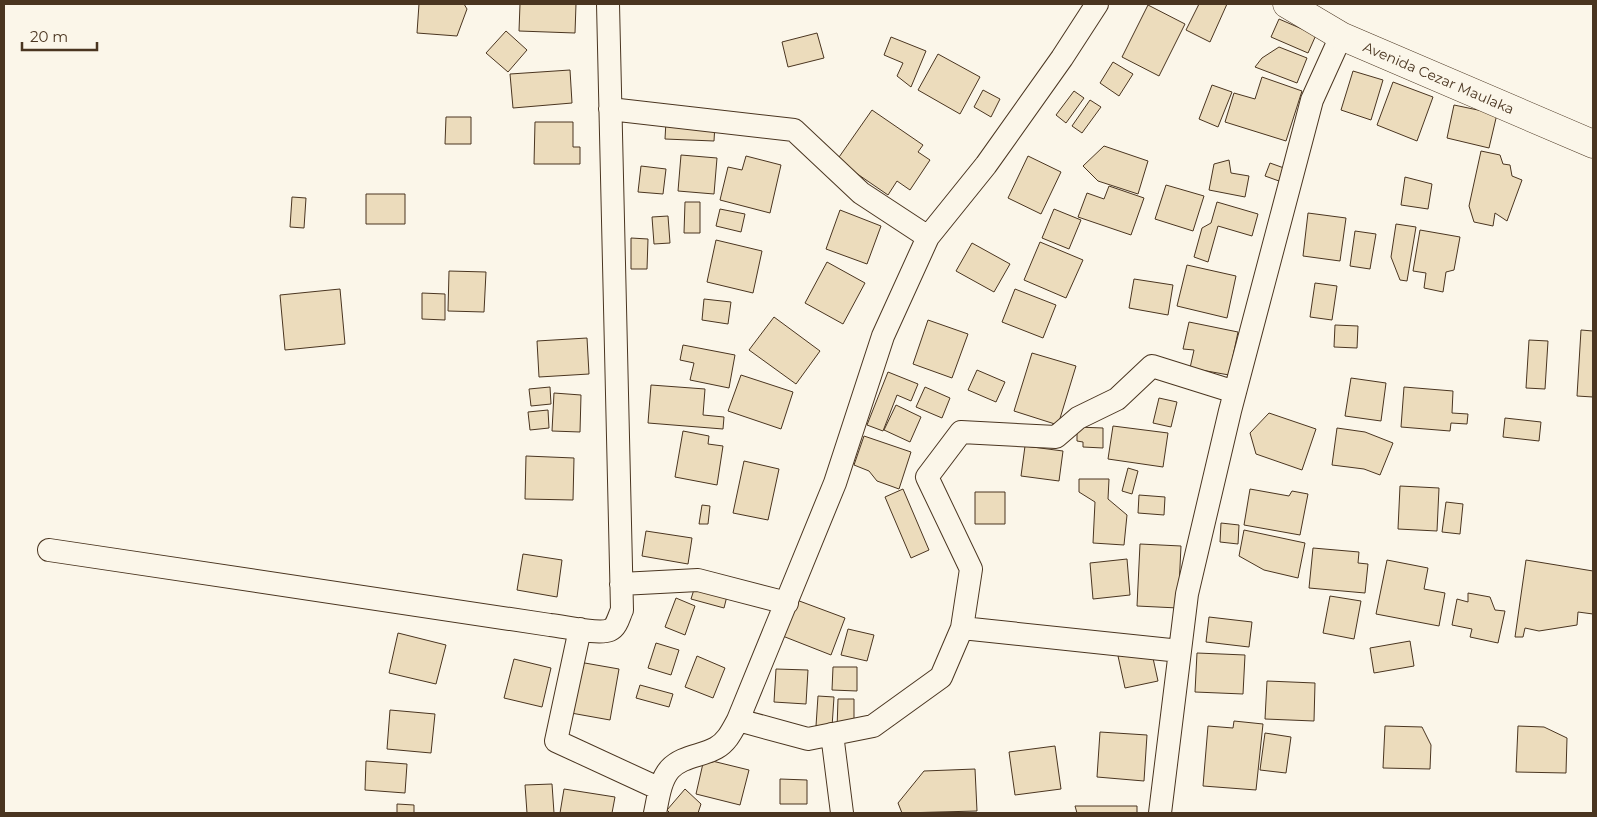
<svg xmlns="http://www.w3.org/2000/svg" width="1597" height="817" font-family="Montserrat,sans-serif">
<style>
.building{fill:#ecdcbc;stroke:#4a3520}
.lines{fill:none;stroke-linecap:round;stroke-linejoin:round}
.minor-casing{stroke:#4a3520;stroke-width:24}
.primary-casing{stroke:#4a3520;stroke-width:29}
.minor{stroke:#fbf6e9;stroke-width:22}
.primary{stroke:#fbf6e9;stroke-width:28}
.labels{text-anchor:middle;dominant-baseline:central;stroke-width:4;stroke-linejoin:round;paint-order:stroke}
.street-label{font-size:14px;fill:#4a3520;stroke:#fbf6e9}
</style>
<rect width="100%" height="100%" fill="#fbf6e9"/>
<path class="building" d="M419,4H464L467,9L457,36L417,33Z
M520,4H576L575,33L519,31Z
M1199,4H1227L1210,42L1186,30Z
M1148,5L1185,24L1159,76L1122,57Z
M1279,19L1316,35L1308,53L1271,37Z
M506,31L527,50L508,72L486,53Z
M817,33L824,58L788,67L782,42Z
M891,37L926,51L911,87L897,76L903,63L884,55Z
M1279,47L1307,58L1297,83L1255,67L1262,58Z
M938,54L980,77L960,114L918,90Z
M1113,62L1133,74L1119,96L1100,83Z
M570,70L572,103L513,108L510,74Z
M1353,71L1383,80L1371,120L1341,110Z
M1262,77L1302,91L1286,141L1225,122L1234,93L1255,99Z
M1393,82L1433,97L1417,141L1377,125Z
M1212,85L1232,92L1218,127L1199,119Z
M983,90L1000,99L991,117L974,107Z
M1074,91L1084,98L1066,123L1056,115Z
M1090,100L1101,107L1082,133L1072,126Z
M1454,105L1497,114L1489,148L1447,138Z
M872,110L923,145L918,152L930,160L910,190L897,181L888,195L837,160Z
M446,117H471V144H445Z
M666,121L715,124L714,141L665,139Z
M535,122H573V147H580V164H534Z
M1104,146L1148,161L1138,194L1098,181L1083,166Z
M1481,151L1500,155L1503,164L1510,165L1512,176L1522,180L1507,221L1495,213L1493,226L1474,222L1469,206Z
M681,155L717,158L714,194L678,191Z
M746,156L781,165L770,213L720,200L728,167L742,170Z
M1028,156L1061,172L1041,214L1008,198Z
M1229,160L1231,173L1249,176L1245,197L1209,190L1214,164Z
M1270,163L1284,168L1279,181L1265,176Z
M641,166L666,169L663,194L638,192Z
M1405,177L1432,184L1428,209L1401,205Z
M1166,185L1204,196L1193,231L1155,219Z
M1109,186L1144,198L1131,235L1078,217L1087,193L1104,199Z
M366,194H405V224H366Z
M292,197L306,198L304,228L290,227Z
M685,202H700V233H684Z
M1217,202L1258,214L1252,236L1218,226L1208,262L1194,257L1202,228L1211,223Z
M720,209L745,214L741,232L716,226Z
M1054,209L1081,220L1069,249L1042,238Z
M840,210L881,226L867,264L826,249Z
M1308,213L1346,218L1340,261L1303,256Z
M668,216L670,243L654,244L652,217Z
M1396,224L1416,227L1407,281L1400,280L1391,257Z
M1420,230L1460,237L1454,270L1446,272L1443,292L1424,288L1426,273L1413,271Z
M1355,231L1376,234L1370,269L1350,266Z
M631,238L648,239L647,269H631Z
M716,240L762,251L753,293L707,282Z
M1040,242L1083,260L1066,298L1024,280Z
M972,243L1010,264L994,292L956,271Z
M827,262L865,283L843,324L805,303Z
M1187,265L1236,276L1227,318L1177,306Z
M449,271L486,272L484,312L448,311Z
M1134,279L1173,285L1168,315L1129,308Z
M1315,283L1337,286L1332,320L1310,317Z
M340,289L345,344L285,350L280,295Z
M1015,289L1056,305L1043,338L1002,322Z
M422,293L445,294V320L422,319Z
M704,299L731,302L728,324L702,320Z
M774,317L820,351L796,384L749,350Z
M928,320L968,334L952,378L913,364Z
M1189,322L1238,332L1229,375L1190,368L1194,350L1183,349Z
M1335,325L1358,326L1357,348L1334,347Z
M1581,330L1593,331V397L1577,396Z
M587,338L589,374L539,377L537,341Z
M1529,340L1548,341L1545,389L1526,388Z
M683,345L735,355L729,388L690,380L694,363L680,360Z
M1032,353L1076,366L1058,425L1014,411Z
M977,370L1005,382L996,402L968,390Z
M888,372L918,384L911,401L897,395L883,431L867,425Z
M741,375L793,392L781,429L728,411Z
M1351,378L1386,383L1381,421L1345,416Z
M651,385L705,389L703,415L724,417L723,429L648,423Z
M550,387L551,404L531,406L529,389Z
M925,387L950,398L942,418L916,407Z
M1404,387L1453,391L1452,413L1468,414L1467,424L1451,423L1450,431L1401,427Z
M554,393L581,395L580,432L552,431Z
M1159,398L1177,402L1171,427L1153,423Z
M896,405L921,417L910,442L884,430Z
M548,410L549,428L530,430L528,412Z
M1269,413L1316,429L1302,470L1256,454L1250,433Z
M1505,418L1541,422L1539,441L1503,437Z
M1113,426L1168,433L1163,467L1108,459Z
M1077,427L1103,428V448L1083,447V442L1077,441Z
M1337,428L1365,432L1393,443L1380,475L1364,469L1332,465Z
M683,431L709,436L708,444L723,446L717,485L675,477Z
M864,436L911,452L899,489L877,481L869,471L854,465Z
M1025,446L1063,451L1059,481L1021,476Z
M526,456L574,458L573,500L525,499Z
M744,461L779,469L768,520L733,513Z
M1128,468L1138,471L1132,494L1122,491Z
M1079,479H1109L1108,499L1127,515L1124,545L1093,543L1095,502L1079,492Z
M1400,486L1439,488L1437,531L1398,529Z
M903,489L929,550L911,558L885,497Z
M1250,489L1289,496L1292,491L1308,494L1300,535L1244,525Z
M975,492H1005V524H975Z
M1139,495L1165,497L1164,515L1138,513Z
M1446,502L1463,504L1460,534L1442,532Z
M702,505L710,506L708,524H699Z
M1221,523L1239,525L1238,544L1220,542Z
M1244,530L1305,543L1298,578L1264,570L1239,556Z
M646,531L692,538L688,564L642,556Z
M1140,544L1181,546L1178,608L1137,606Z
M1313,548L1359,552L1358,563L1368,564L1365,593L1309,588Z
M523,554L562,560L557,597L517,590Z
M1127,559L1130,595L1093,599L1090,563Z
M1387,560L1428,568L1424,589L1445,593L1439,626L1376,614Z
M1526,560L1593,571V614L1578,612L1577,625L1539,631L1525,628L1523,637H1515Z
M696,583L728,592L724,608L691,599Z
M1468,593L1490,597L1495,610L1505,611L1498,643L1470,637L1472,629L1452,625L1457,599L1468,602Z
M1330,596L1361,601L1354,639L1323,633Z
M676,598L695,606L685,635L665,627Z
M794,599L845,618L831,655L780,635Z
M1209,617L1252,622L1249,647L1206,642Z
M848,629L874,635L867,661L841,655Z
M398,633L446,645L436,684L389,673Z
M1410,641L1414,666L1374,673L1370,648Z
M656,643L679,650L671,675L648,668Z
M1151,649L1158,681L1125,688L1118,656Z
M1197,653L1245,655L1243,694L1195,692Z
M697,656L725,668L713,698L685,687Z
M514,659L551,668L542,707L504,698Z
M579,662L619,669L610,720L571,713Z
M833,667H857V691L832,690Z
M776,669L808,670L806,704L774,702Z
M1267,681L1315,683L1314,721L1265,719Z
M640,685L673,694L669,707L636,698Z
M818,696L834,697L832,727L816,726Z
M838,699H854V729H837Z
M390,710L435,714L431,753L387,749Z
M1234,721L1263,724L1256,790L1203,786L1208,726L1233,728Z
M1385,726L1422,727L1431,745L1430,769L1383,768Z
M1518,726L1544,727L1567,738L1566,773L1516,772Z
M1100,732L1147,735L1144,781L1097,777Z
M1265,733L1291,737L1286,773L1260,770Z
M1055,746L1061,789L1015,795L1009,752Z
M704,759L749,770L740,805L696,794Z
M366,761L407,764L405,793L365,790Z
M975,769L977,811L902,813L898,803L924,771Z
M780,779L807,780V804H780Z
M552,784L554,813H527L525,785Z
M564,789L615,797L612,813H560Z
M685,789L701,804L698,813H670L667,810Z
M397,804L414,805V813H397Z
M1075,806H1137V813H1077Z"/>
<g class="lines">
<g class="minor-casing">
<path id="minor" d="M610,109L794,130L861,193L928,237
M49,550L550,625C563,626 598,635 610,630C617,627 619,616 622,610L608,4
M621,584L698,580L787,603
M962,628L1180,651
M580,629L556,741L660,789
M738,720L808,739L873,726L941,677L962,628L971,569L927,477L961,432L1056,437L1078,418L1117,399L1152,366L1235,392
M832,734L842,813
M655,813C658,799 660,780 670,769C682,756 702,756 716,748C727,742 732,731 738,720L835,483L883,336L928,237L986,165L1062,58L1097,4
M1160,813L1187,594L1230,411L1312,100L1341,36"/>
</g>
<g class="primary-casing">
<g id="primary">
<path id="s1" d="M1287,4L1341,36L1593,144"/>
</g>
</g>
<use href="#minor" class="minor"/>
<use href="#primary" class="primary"/>
</g>
<g class="labels">
<g class="street-label">
<text stroke="none"><textPath href="#s1" startOffset="169">Avenida Cezar Maulaka</textPath></text>
</g>
</g>
<rect width="1597" height="817" fill="none" stroke="#4a3520" stroke-width="10"/>
<path d="M22 42v8h75v-8" fill="none" stroke="#4a3520" stroke-width="2.5"/>
<text x="30" y="42" font-size="15" fill="#4a3520" stroke="#fbf6e9" stroke-width="4" paint-order="stroke">20 m</text>
</svg>
